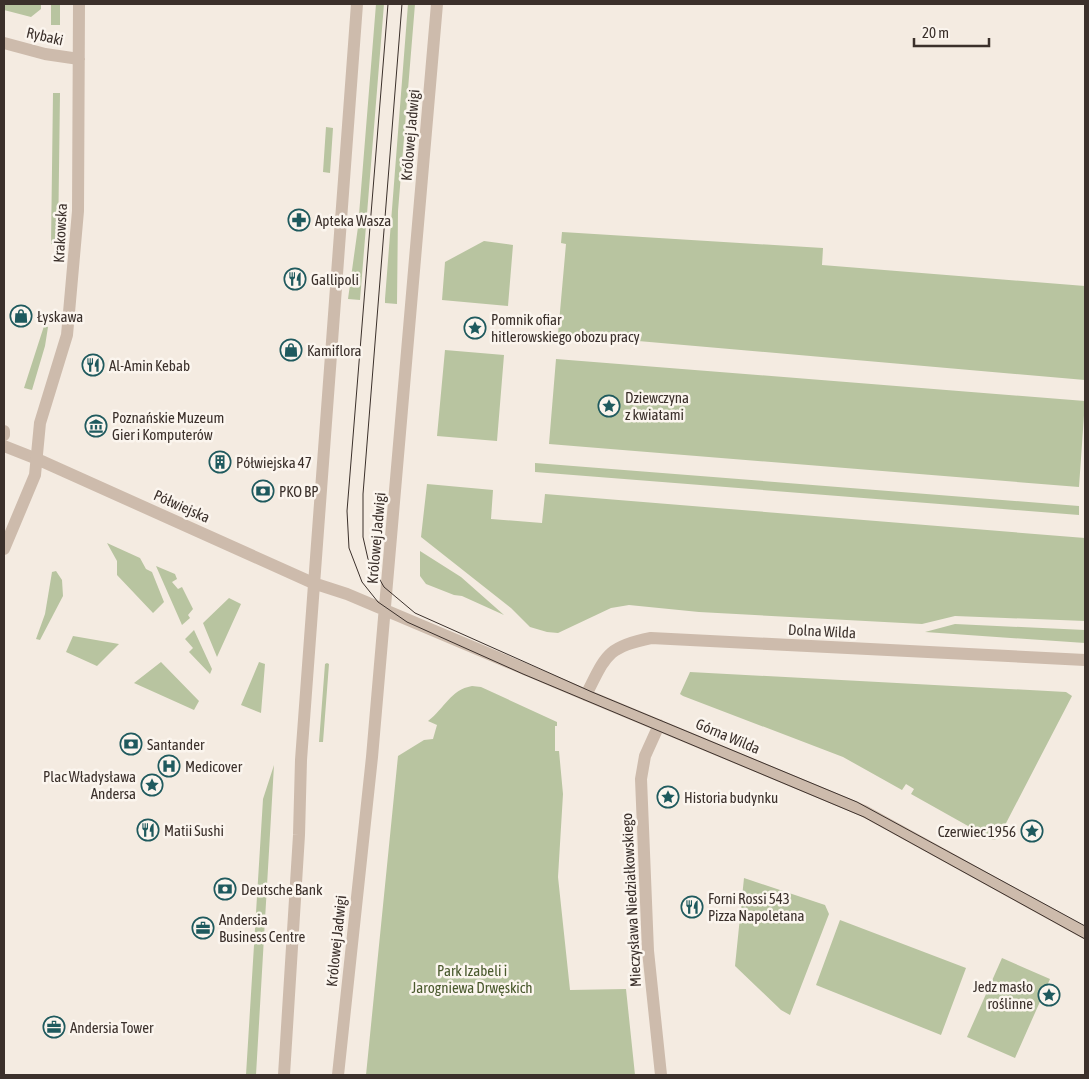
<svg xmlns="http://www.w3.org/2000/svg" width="1089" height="1079" font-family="'Asap Condensed',sans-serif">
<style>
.green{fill:#b8c4a0}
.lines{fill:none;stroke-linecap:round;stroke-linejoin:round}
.pedestrian{stroke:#cdbbac;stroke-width:12}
.minor{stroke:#cdbbac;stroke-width:12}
.tertiary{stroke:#cdbbac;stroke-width:12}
.tram{stroke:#3b302b;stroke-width:1}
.labels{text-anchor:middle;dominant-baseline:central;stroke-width:5;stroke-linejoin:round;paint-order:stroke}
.street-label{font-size:15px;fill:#3b302b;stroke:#fbf5ee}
.poi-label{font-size:15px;fill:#3b302b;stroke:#fbf5ee;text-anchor:start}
.park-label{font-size:15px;fill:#4a5a2e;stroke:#fbf5ee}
</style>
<rect width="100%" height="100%" fill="#f4ebe1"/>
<path class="green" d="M4,4H41V9L31,17L4,10Z
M51,4H60V25H51Z
M376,4H384L360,300L348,299L358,227Z
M408,4H415L398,211L397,304L385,303V299Z
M53,93H60L58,245L51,244Z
M326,127L333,128L330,173L323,172Z
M562,232L823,248L822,265L1085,286V380L558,334L566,244L561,243Z
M484,241L513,245L508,306L442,300L445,262Z
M44,326L48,327L45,346L32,390L24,388Z
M445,350L504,355L497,441L437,436Z
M556,359L1085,401L1079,487L549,444Z
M535,463L1079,506V515L535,472Z
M427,484L493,490L491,519L542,523L545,494L1085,538V621L955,616L922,624L699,612L629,605L611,608L558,633L547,632L530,627L511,608L421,537Z
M107,543L140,558L146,569L152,572L164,602L153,613L117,575V561Z
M420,551L461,577L504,615L462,596L454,595L426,584L420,576Z
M156,566L175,574L177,579L172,582L178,589L182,587L193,609L188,615L190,618L182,625Z
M56,571L62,580L63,596L40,640L36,639L45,614L52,572Z
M229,598L241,604L217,657L203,623Z
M955,624L1085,630V643L925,632Z
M194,630L212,669L210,674L189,652L193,648L185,639Z
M73,636L119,644L97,666L66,652Z
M161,662L199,701L194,710L134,683Z
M259,662L265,664L261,713L241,705Z
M327,663L329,664L323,742H319L325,664Z
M690,672L1066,692L1072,696L1004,827L997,839L993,840L911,794L914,789L906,784L902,790L843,757L683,696L680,694Z
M472,686L481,687L557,722V726H555V751H559L563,794L558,877L570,990L626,989L635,1075H366L398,756L424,740L433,739L437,725L428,721C445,708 450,690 472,686Z
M274,765L256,1075H246L263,799Z
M744,878L825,905L829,914L790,1015L781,1010L735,966Z
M840,920L966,968L941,1035L816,985Z
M1002,958L1050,979L1015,1058L967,1037Z"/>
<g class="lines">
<path class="pedestrian" d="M4,431V435
M4,446L37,459"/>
<path class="minor" d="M4,43L45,54L79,59
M37,459L313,583
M4,549L35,475L40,423L67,335L78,211L79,4
M586,695L864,811L1085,933
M659,725L645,756L641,779L648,951L661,1075"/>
<path class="tertiary" d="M313,583L347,594L586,695C606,656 606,647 651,638L1085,660
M284,1075L299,835L301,760L357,4
M338,1075L372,757L437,4"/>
<path class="tram" d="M388,4L347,511L349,548L362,582L378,602L407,622L523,674L864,817L1085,939
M402,4L363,494V537L368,559L384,587L415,613L592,692L857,802L1085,926"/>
</g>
<defs>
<g id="pharmacy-ring" transform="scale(1.125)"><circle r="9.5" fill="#fbf5ee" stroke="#1f5a5e" stroke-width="1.5"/><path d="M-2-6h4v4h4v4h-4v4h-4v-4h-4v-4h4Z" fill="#1f5a5e"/></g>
<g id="restaurant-ring" transform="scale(1.125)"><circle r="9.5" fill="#fbf5ee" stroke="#1f5a5e" stroke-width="1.5"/><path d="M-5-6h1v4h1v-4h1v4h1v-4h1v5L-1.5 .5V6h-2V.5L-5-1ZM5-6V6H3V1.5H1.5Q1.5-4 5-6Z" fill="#1f5a5e"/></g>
<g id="shop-ring" transform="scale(1.125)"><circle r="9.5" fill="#fbf5ee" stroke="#1f5a5e" stroke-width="1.5"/><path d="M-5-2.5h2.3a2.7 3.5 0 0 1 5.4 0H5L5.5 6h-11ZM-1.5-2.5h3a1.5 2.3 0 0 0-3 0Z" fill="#1f5a5e"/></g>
<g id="sight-ring" transform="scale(1.125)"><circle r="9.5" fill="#fbf5ee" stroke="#1f5a5e" stroke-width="1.5"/><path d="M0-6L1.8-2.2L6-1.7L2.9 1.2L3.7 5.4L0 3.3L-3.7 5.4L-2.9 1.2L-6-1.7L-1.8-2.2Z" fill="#1f5a5e"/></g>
<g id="museum-ring" transform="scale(1.125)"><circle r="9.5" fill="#fbf5ee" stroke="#1f5a5e" stroke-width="1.5"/><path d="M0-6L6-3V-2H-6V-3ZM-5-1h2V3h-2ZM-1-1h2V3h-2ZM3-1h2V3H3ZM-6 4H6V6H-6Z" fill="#1f5a5e"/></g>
<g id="building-ring" transform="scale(1.125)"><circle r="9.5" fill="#fbf5ee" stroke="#1f5a5e" stroke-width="1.5"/><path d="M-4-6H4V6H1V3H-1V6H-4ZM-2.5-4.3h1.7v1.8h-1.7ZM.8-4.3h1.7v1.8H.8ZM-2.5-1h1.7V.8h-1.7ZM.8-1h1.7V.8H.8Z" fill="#1f5a5e"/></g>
<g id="bank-ring" transform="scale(1.125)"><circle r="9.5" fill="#fbf5ee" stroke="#1f5a5e" stroke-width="1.5"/><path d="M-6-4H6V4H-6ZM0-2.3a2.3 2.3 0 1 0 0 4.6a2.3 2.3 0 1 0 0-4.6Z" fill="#1f5a5e"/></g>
<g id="hospital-ring" transform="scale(1.125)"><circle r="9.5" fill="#fbf5ee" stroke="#1f5a5e" stroke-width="1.5"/><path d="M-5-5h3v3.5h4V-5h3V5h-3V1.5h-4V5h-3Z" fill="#1f5a5e"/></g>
<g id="office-ring" transform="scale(1.125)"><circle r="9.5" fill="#fbf5ee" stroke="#1f5a5e" stroke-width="1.5"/><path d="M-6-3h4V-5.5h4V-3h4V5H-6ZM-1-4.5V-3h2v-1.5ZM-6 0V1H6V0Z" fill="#1f5a5e"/></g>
</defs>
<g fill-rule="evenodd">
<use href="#pharmacy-ring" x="299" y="220"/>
<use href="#restaurant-ring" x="295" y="279"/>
<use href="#shop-ring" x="21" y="316"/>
<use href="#sight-ring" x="475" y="328"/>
<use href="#shop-ring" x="291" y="350"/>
<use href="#restaurant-ring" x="93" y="365"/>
<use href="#sight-ring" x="609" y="406"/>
<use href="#museum-ring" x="96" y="426"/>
<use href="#building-ring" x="220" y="462"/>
<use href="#bank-ring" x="263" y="491"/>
<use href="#bank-ring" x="131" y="744"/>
<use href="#hospital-ring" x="169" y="766"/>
<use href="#sight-ring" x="152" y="785"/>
<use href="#sight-ring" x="668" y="797"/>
<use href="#restaurant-ring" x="148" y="830"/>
<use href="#sight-ring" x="1032" y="831"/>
<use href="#bank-ring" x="225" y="889"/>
<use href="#restaurant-ring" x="692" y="907"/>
<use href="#office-ring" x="203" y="928"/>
<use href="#sight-ring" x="1049" y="995"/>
<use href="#office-ring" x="54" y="1027"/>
</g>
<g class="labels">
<g class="street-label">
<text transform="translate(45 36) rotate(13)">Rybaki</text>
<text transform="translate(410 135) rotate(-85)">Królowej Jadwigi</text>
<text transform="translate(60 233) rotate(-87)">Krakowska</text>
<text transform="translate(182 506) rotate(24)">Półwiejska</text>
<text transform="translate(376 538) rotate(-85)">Królowej Jadwigi</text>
<text transform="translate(822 631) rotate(3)">Dolna Wilda</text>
<text transform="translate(728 736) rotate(23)">Górna Wilda</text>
<text transform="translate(631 900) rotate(-93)">Mieczysława Niedziałkowskiego</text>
<text transform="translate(336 941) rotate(-84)">Królowej Jadwigi</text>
</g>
<g class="poi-label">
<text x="315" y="220">Apteka Wasza</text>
<text x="311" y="279">Gallipoli</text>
<text x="37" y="316">Łyskawa</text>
<text x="491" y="319">Pomnik ofiar<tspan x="491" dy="17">hitlerowskiego obozu pracy</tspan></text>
<text x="307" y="350">Kamiflora</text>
<text x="109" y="365">Al-Amin Kebab</text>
<text x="625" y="397">Dziewczyna<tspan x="625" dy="17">z kwiatami</tspan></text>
<text x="112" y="417">Poznańskie Muzeum<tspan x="112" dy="17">Gier i Komputerów</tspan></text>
<text x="236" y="462">Półwiejska 47</text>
<text x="279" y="491">PKO BP</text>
<text x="147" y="744">Santander</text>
<text x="185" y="766">Medicover</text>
<text x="136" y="776" text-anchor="end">Plac Władysława<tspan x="136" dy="17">Andersa</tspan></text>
<text x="684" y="797">Historia budynku</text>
<text x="164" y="830">Matii Sushi</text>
<text x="1016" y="831" text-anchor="end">Czerwiec 1956</text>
<text x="241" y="889">Deutsche Bank</text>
<text x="708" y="898">Forni Rossi 543<tspan x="708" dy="17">Pizza Napoletana</tspan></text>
<text x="219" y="919">Andersia<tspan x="219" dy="17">Business Centre</tspan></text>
<text x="1033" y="986" text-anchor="end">Jedz masło<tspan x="1033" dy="17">roślinne</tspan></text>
<text x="70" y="1027">Andersia Tower</text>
</g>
<g class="park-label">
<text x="472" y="970">Park Izabeli i<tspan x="472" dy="17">Jarogniewa Drwęskich</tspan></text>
</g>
</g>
<rect width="1089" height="1079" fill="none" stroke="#3b302b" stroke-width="10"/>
<path d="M914 38v8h75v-8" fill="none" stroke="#3b302b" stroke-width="2.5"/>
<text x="922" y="38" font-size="15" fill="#3b302b" stroke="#fbf5ee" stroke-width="4" paint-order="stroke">20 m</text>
</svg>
